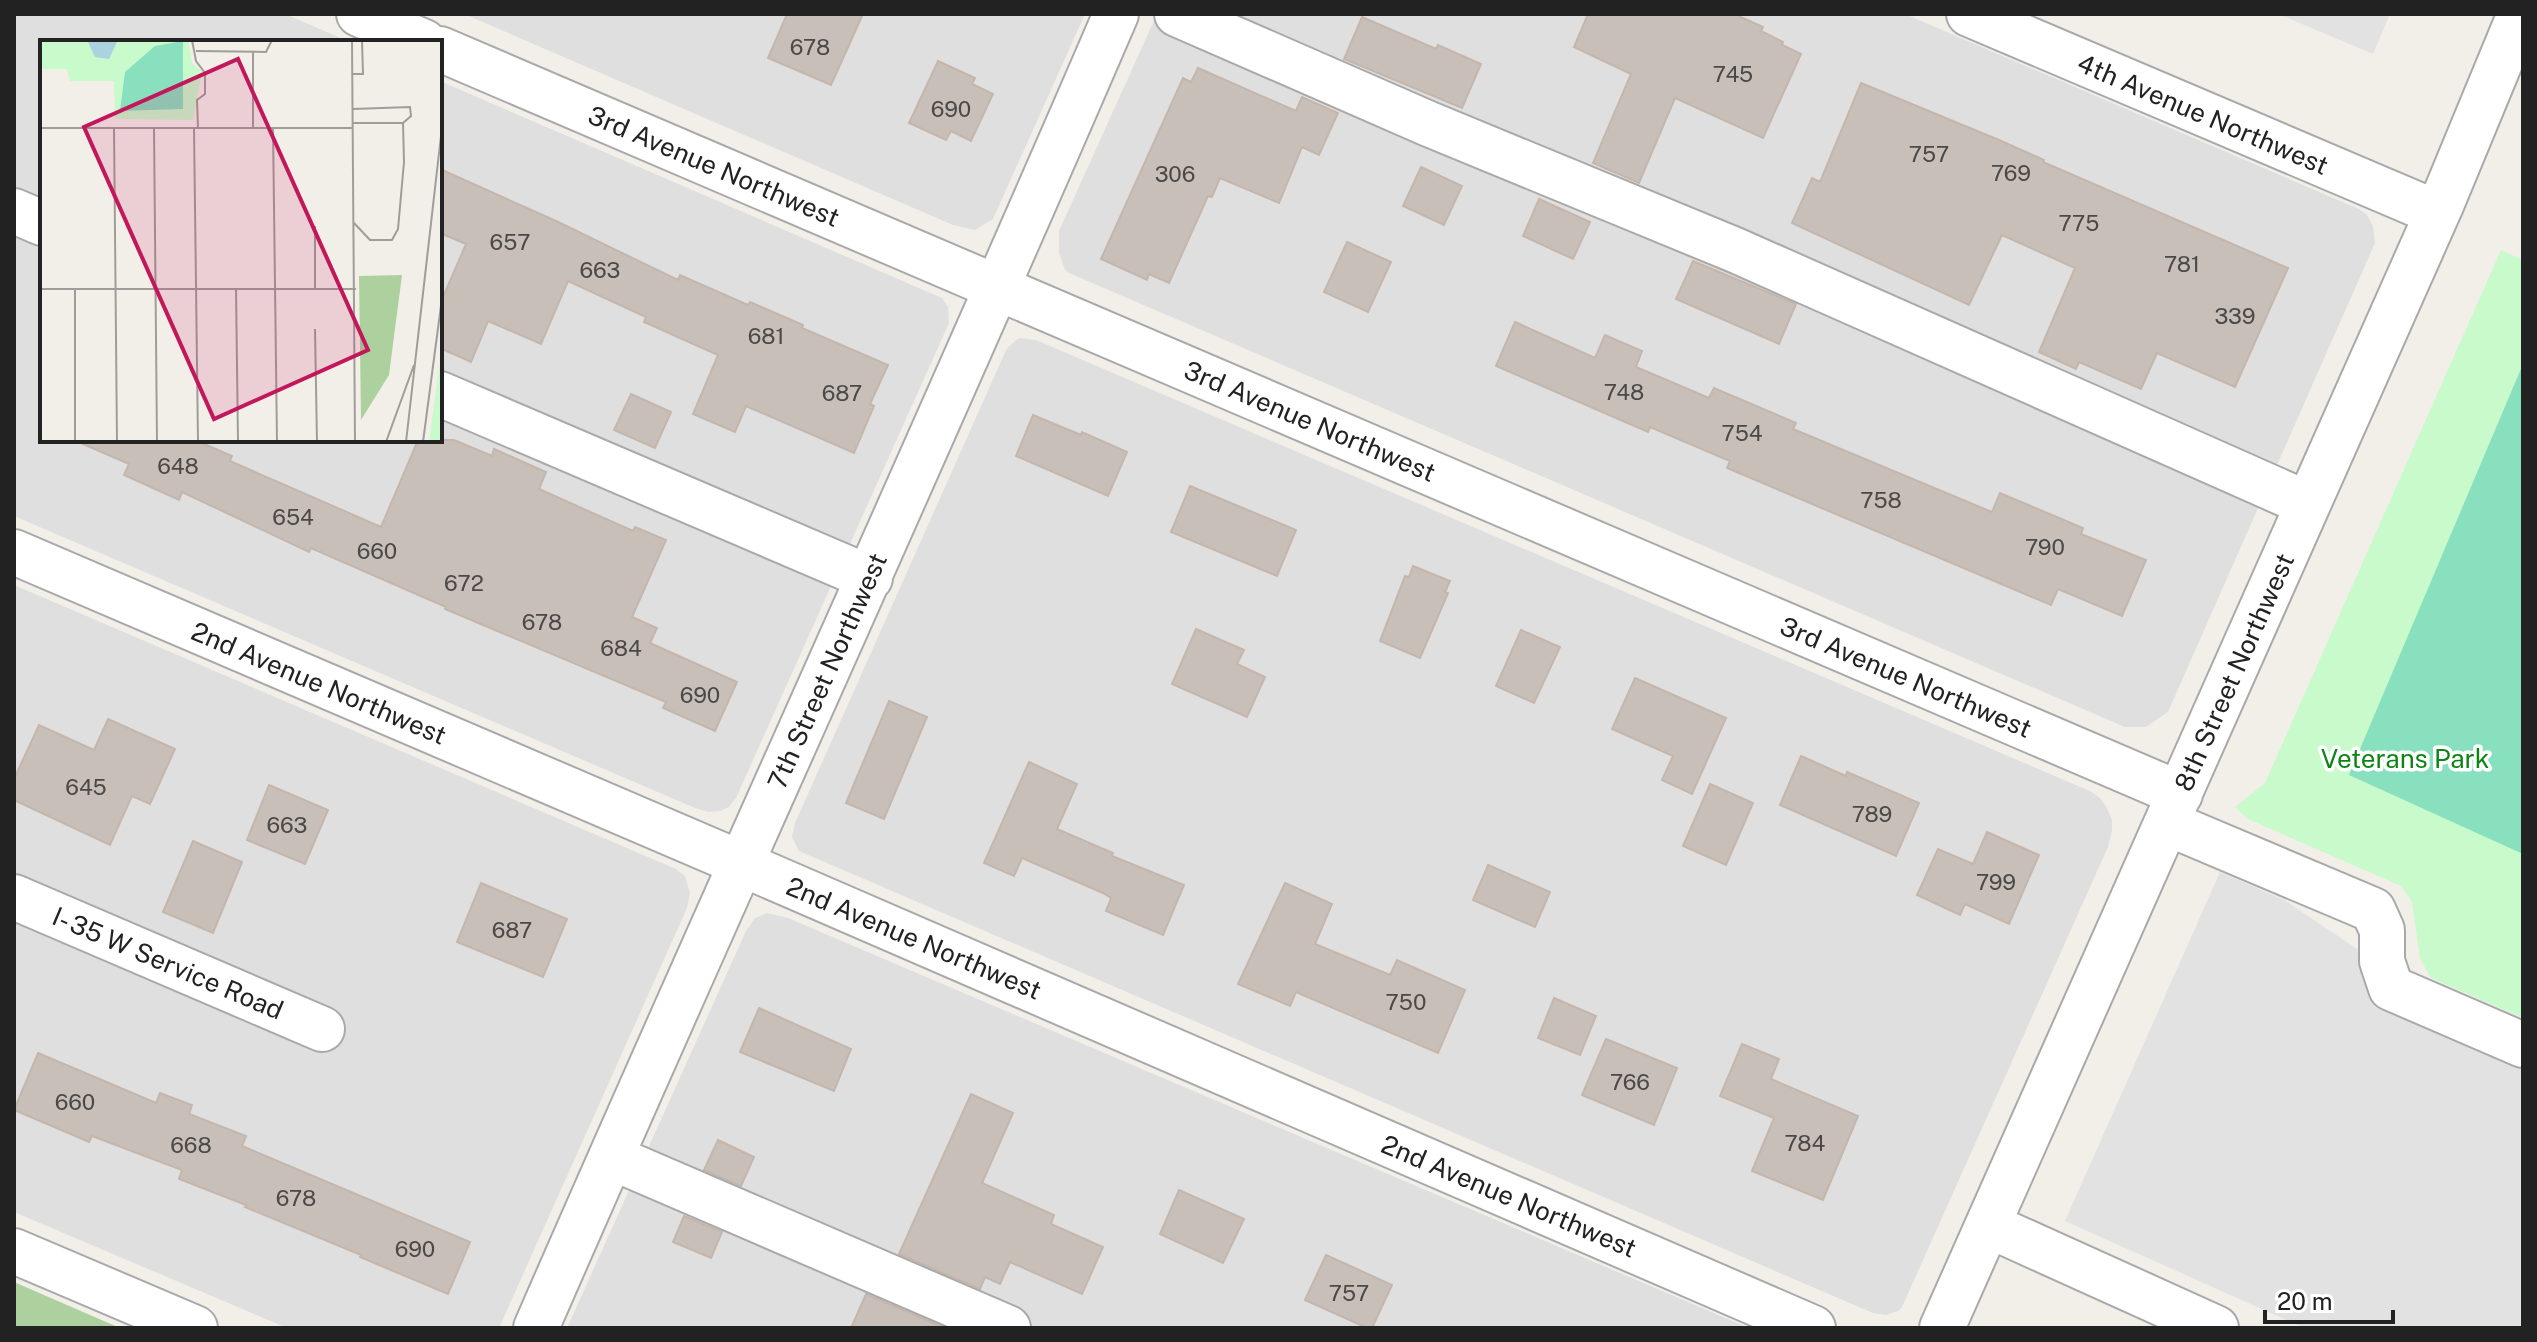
<svg xmlns="http://www.w3.org/2000/svg" width="2537" height="1342" font-family="'Public Sans',sans-serif">
<style>
.residential{fill:#e0dfdf}
.forest{fill:#add19e}
.park{fill:#c8facc}
.pitch{fill:#88e0be}
.parking{fill:#e2e2e2}
.building{fill:#c7bfb8;stroke:#c4b6ab;stroke-width:2}
.lines{fill:none;stroke-linecap:round;stroke-linejoin:round}
.minor-casing{stroke:#a9a9a9;stroke-width:48}
.minor{stroke:#fff;stroke-width:44}
.labels{text-anchor:middle;dominant-baseline:central;stroke-width:7;stroke-linejoin:round;paint-order:stroke}
.number-label{font-size:22px;fill:#4b4948}
.street-label{font-size:26px;fill:#222;stroke:#fff}
.park-label{font-size:26px;fill:#0c8416;stroke:#fff}
.inset-road{fill:none;stroke:#9f9d99;stroke-width:2}
.view{fill:#c2185b;fill-opacity:0.15;stroke:#c2185b;stroke-width:4}
.inset-edge{fill:none;stroke:#222;stroke-width:4}
</style>
<rect width="100%" height="100%" fill="#f2efe9"/>
<path class="residential" d="M14,14H285L350,42H42V440H440V81L942,298L948,307L949,323L736,798L729,807L720,811L708,812L695,808L14,516Z
M464,14H1085L993,219L975,230L953,225Z
M1157,14H1905L2359,209L2367,215L2373,226L2375,243L2168,712L2146,727H2125L1069,273L1065,270L1059,253V231Z
M1019,338L1036,340L2090,791L2100,798L2107,808L2112,820V831L2108,847L1902,1307L1898,1311L1886,1315L1873,1313L799,851L792,837L795,823L1007,348Z
M14,585L676,869L685,876L690,893L687,908L499,1328H287L14,1212Z
M767,913L788,918L1749,1328H567L746,931L755,918Z"/>
<path class="forest" d="M14,1282L120,1328H14Z"/>
<path class="park" d="M2501,250L2523,260V1018L2431,978L2420,959L2412,902L2401,886L2248,819L2235,807L2265,783Z"/>
<path class="pitch" d="M2523,364V854L2349,775Z"/>
<path class="parking" d="M2278,14H2390L2373,54Z
M2220,872L2284,900L2366,955L2523,1024V1328H2304L2065,1221Z"/>
<path class="building" d="M787,14H863L831,85L768,58Z
M1588,14H1734L1763,27L1761,31L1783,42L1782,45L1801,54L1763,138L1675,98L1639,183L1593,163L1631,74L1574,47Z
M1362,17L1436,49L1438,45L1481,64L1462,108L1344,59Z
M938,61L975,78L972,84L993,94L971,141L951,131L946,140L909,123Z
M1198,68L1296,111L1302,97L1338,113L1319,155L1302,147L1279,203L1220,178L1212,197L1208,196L1169,283L1149,274L1147,280L1101,259L1183,78L1191,82Z
M1861,83L1999,140L2044,160L2043,162L2288,268L2235,387L2157,353L2141,389L2079,362L2076,369L2039,352L2075,268L2002,235L1969,305L1792,223L1812,178L1820,182Z
M1421,167L1462,186L1444,225L1403,206Z
M440,169L556,221L678,280L680,275L748,305L750,302L803,325L802,328L888,365L870,404L874,406L854,453L746,406L735,432L693,414L718,355L644,322L646,317L568,281L541,344L488,321L471,362L440,348V304L466,244L440,233Z
M1539,199L1590,222L1573,259L1523,236Z
M1347,242L1391,262L1368,312L1324,292Z
M1693,261L1796,304L1779,344L1676,299Z
M1515,322L1595,358L1605,335L1642,351L1636,367L1709,398L1714,388L1796,423L1793,429L1992,512L2000,493L2083,528L2081,534L2146,560L2122,616L2058,589L2051,605L1727,468L1730,461L1650,427L1648,432L1496,366Z
M631,394L671,412L655,448L614,430Z
M1033,415L1081,435L1082,432L1127,452L1108,496L1016,456Z
M74,440H195L232,456L230,461L381,527L418,440H454L492,456L494,449L546,472L539,489L633,531L635,527L666,540L632,617L657,628L650,643L737,682L715,731L663,708L666,702L445,609L446,607L311,548L309,552L182,492L179,500L124,475L129,464Z
M1190,486L1296,530L1277,576L1171,532Z
M1413,566L1450,581L1445,592L1448,593L1420,658L1380,641L1405,576L1409,577Z
M1196,629L1244,650L1237,664L1265,677L1247,717L1172,684Z
M1521,630L1560,647L1534,703L1496,686Z
M1635,678L1726,718L1692,794L1662,780L1673,756L1612,729Z
M889,701L927,717L884,819L846,803Z
M108,719L175,749L150,804L132,796L110,845L14,800V779L39,725L94,750Z
M1801,756L1846,776L1847,772L1919,803L1896,856L1780,805Z
M1029,762L1077,784L1057,829L1113,853L1112,856L1184,885L1163,935L1106,911L1111,898L1103,893L1022,858L1014,876L984,863Z
M1710,784L1753,803L1726,865L1683,846Z
M269,785L328,810L305,864L247,840Z
M1987,832L2039,855L2009,924L1965,904L1960,915L1917,895L1938,849L1973,864Z
M193,841L242,862L213,933L163,912Z
M1488,865L1550,892L1535,927L1473,900Z
M481,883L567,919L543,977L457,942Z
M1285,883L1332,904L1315,944L1390,975L1397,960L1465,990L1438,1053L1296,992L1290,1006L1238,984Z
M1554,998L1596,1016L1580,1055L1538,1038Z
M759,1008L851,1049L834,1091L740,1052Z
M1606,1039L1677,1068L1654,1125L1582,1095Z
M1742,1044L1779,1059L1771,1079L1858,1116L1823,1200L1752,1171L1774,1118L1720,1096Z
M38,1053L156,1103L160,1093L192,1105L189,1114L246,1136L242,1146L470,1242L448,1294L360,1257L361,1255L245,1207L246,1205L179,1179L182,1170L92,1136L89,1142L14,1110Z
M971,1094L1013,1113L982,1183L1054,1215L1051,1224L1103,1247L1082,1294L1010,1262L1000,1284L985,1277L980,1289L899,1254Z
M718,1140L754,1157L741,1186L704,1170Z
M1179,1190L1244,1219L1223,1263L1160,1234Z
M684,1216L722,1232L711,1258L673,1242Z
M1326,1255L1392,1285L1372,1328H1367L1305,1300Z
M866,1294L945,1328H851Z"/>
<g class="lines">
<g class="minor-casing">
<path id="minor" d="M359,14L424,42
M1177,14L1429,124L1735,250L2308,504
M1969,14L2437,213
M440,49L2180,794
M14,211L42,223
M440,394L870,578
M14,552L740,863L1813,1328
M2167,823L2373,910L2382,930V961L2391,988L2523,1045
M14,897L322,1029
M611,1157L1008,1328
M1988,1225L2216,1328
M14,1251L195,1328
M536,1328C727,889 927,454 1116,14
M1942,1328L2441,205L2520,14"/>
</g>
<use href="#minor" class="minor"/>
</g>
<g class="labels">
<g class="number-label">
<text x="810" y="47">678</text>
<text x="1733" y="74">745</text>
<text x="951" y="109">690</text>
<text x="1929" y="154">757</text>
<text x="2011" y="173">769</text>
<text x="1175" y="174">306</text>
<text x="2079" y="223">775</text>
<text x="510" y="242">657</text>
<text x="2182" y="264">781</text>
<text x="600" y="270">663</text>
<text x="2235" y="316">339</text>
<text x="766" y="336">681</text>
<text x="1624" y="392">748</text>
<text x="842" y="393">687</text>
<text x="1742" y="433">754</text>
<text x="178" y="466">648</text>
<text x="1881" y="500">758</text>
<text x="293" y="517">654</text>
<text x="2045" y="547">790</text>
<text x="377" y="551">660</text>
<text x="464" y="583">672</text>
<text x="542" y="622">678</text>
<text x="621" y="648">684</text>
<text x="700" y="695">690</text>
<text x="86" y="787">645</text>
<text x="1872" y="814">789</text>
<text x="287" y="825">663</text>
<text x="1996" y="882">799</text>
<text x="512" y="930">687</text>
<text x="1406" y="1002">750</text>
<text x="1630" y="1082">766</text>
<text x="75" y="1102">660</text>
<text x="1805" y="1143">784</text>
<text x="191" y="1145">668</text>
<text x="296" y="1198">678</text>
<text x="415" y="1249">690</text>
<text x="1349" y="1293">757</text>
</g>
<g class="street-label">
<text transform="translate(2203 114) rotate(23)">4th Avenue Northwest</text>
<text transform="translate(714 166) rotate(23)">3rd Avenue Northwest</text>
<text transform="translate(1310 421) rotate(23)">3rd Avenue Northwest</text>
<text transform="translate(827 671) rotate(-66)">7th Street Northwest</text>
<text transform="translate(2234 672) rotate(-66)">8th Street Northwest</text>
<text transform="translate(1906 677) rotate(23)">3rd Avenue Northwest</text>
<text transform="translate(319 683) rotate(23)">2nd Avenue Northwest</text>
<text transform="translate(914 938) rotate(23)">2nd Avenue Northwest</text>
<text transform="translate(168 963) rotate(23)">I- 35 W Service Road</text>
<text transform="translate(1509 1196) rotate(23)">2nd Avenue Northwest</text>
</g>
<g class="park-label">
<text x="2405" y="758">Veterans Park</text>
</g>
</g>
<g transform="translate(40 40)">
<rect width="402" height="402" fill="#f2efe9"/>
<path d="M362,235L349,335L321,380L319,236Z" fill="#add19e"/>
<path d="M0,0H148L152,23L162,32L153,80L75,79L74,41H30L27,29H1ZM402,306V402H389Z" fill="#c8facc"/>
<path d="M143,1V69L80,71L85,32L115,6Z" fill="#88e0be"/>
<path d="M47,0H78L69,19L55,17Z" fill="#aad3df"/>
<path class="inset-road" d="M152,0L156,21L165,33V54L157,60L158,88M312,0L315,402M156,11L226,12L232,0M312,34H323L322,0M313,69L370,67L371,76L363,83M313,83H363L364,122L358,189L352,200H330L314,183M0,88H313M74,88L77,402M114,88L117,402M154,88L158,402M213,88V12M233,88L237,402M275,186V249M0,249H316M35,249V402M196,249L198,402M275,289L277,402M346,402L374,325M366,402L402,87M383,402L402,258"/>
<path class="view" d="M198,19L328,310L174,379L44,87Z"/>
<rect width="402" height="402" class="inset-edge"/>
</g>
<rect width="2537" height="1342" fill="none" stroke="#222222" stroke-width="32"/>
<path d="M2265 1310v12h128v-12" fill="none" stroke="#222222" stroke-width="4"/>
<text x="2277" y="1310" font-size="24" fill="#222222" stroke="#ffffff" stroke-width="6" paint-order="stroke">20 m</text>
</svg>
